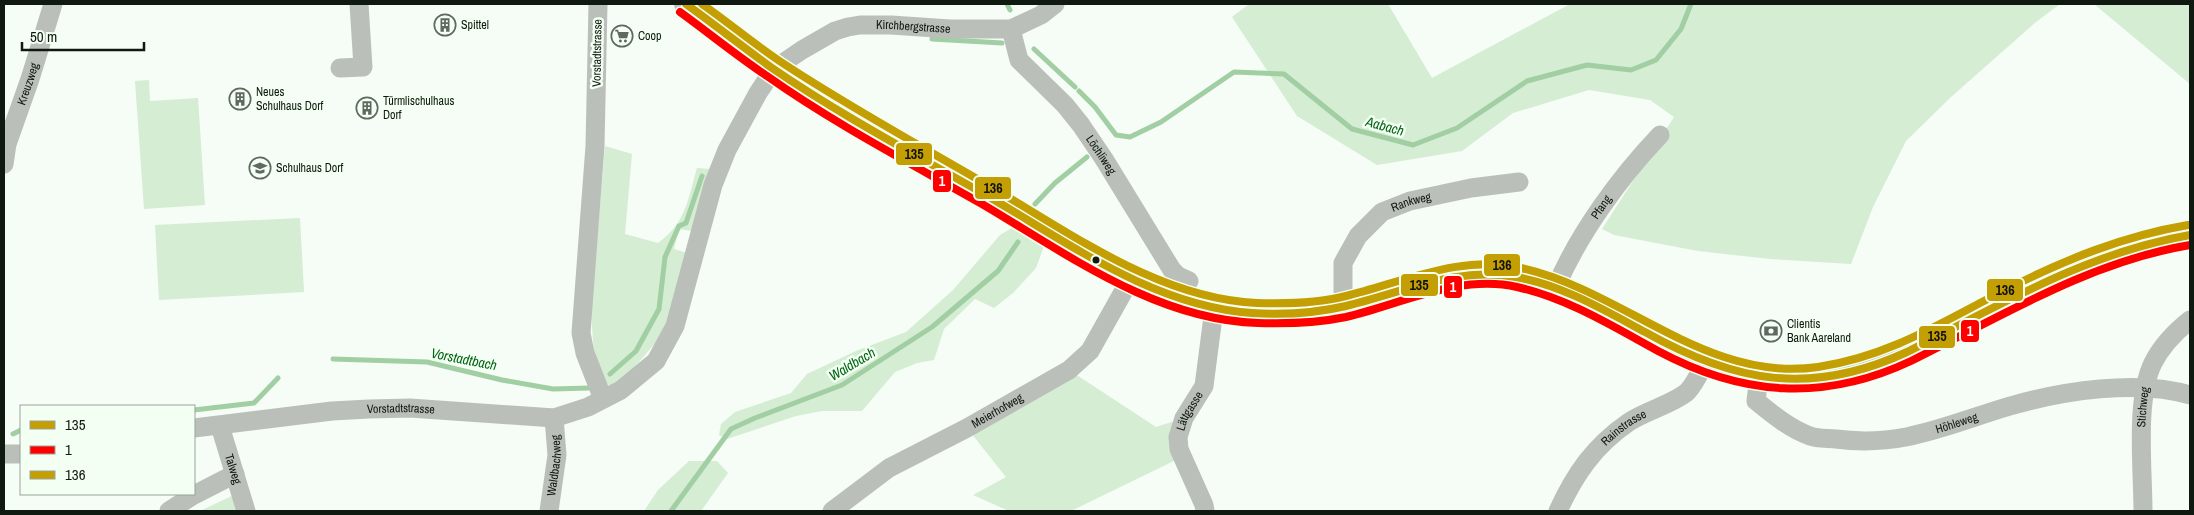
<svg xmlns="http://www.w3.org/2000/svg" width="2194" height="515" font-family="'Archivo Narrow',sans-serif">
<style>
.green{fill:#d4edd3}
.lines{fill:none;stroke-linecap:round;stroke-linejoin:round}
.stream{stroke:#a1cea2;stroke-width:5}
.minor{stroke:#babfba;stroke-width:19}
.tertiary{stroke:#babfba;stroke-width:24}
.bus-1-casing{stroke:#f4fff3;stroke-width:11}
.bus-2-casing{stroke:#f4fff3;stroke-width:11}
.bus-3-casing{stroke:#f4fff3;stroke-width:11}
.bus-1{stroke:#c39f04;stroke-width:8}
.bus-2{stroke:#f00;stroke-width:8}
.bus-3{stroke:#c39f04;stroke-width:8}
.bus-dot{fill:#10190f;stroke:#f4fff3;stroke-width:2}
.labels{text-anchor:middle;dominant-baseline:central;stroke-width:5;stroke-linejoin:round;paint-order:stroke}
.poi-label{font-size:12px;fill:#10190f;stroke:#f4fff3;text-anchor:start}
.street-label{font-size:12px;fill:#10190f;stroke:#f4fff3}
.water-label{font-size:14px;font-style:italic;fill:#036415;stroke:#f4fff3}
.line-badge{stroke:#f4fff3;stroke-width:2}
.badge-label{font-size:14px;text-anchor:middle;font-weight:bold;fill:#fff}
.pale-badge-label{font-size:14px;text-anchor:middle;font-weight:bold;fill:#111}
</style>
<rect width="100%" height="100%" fill="#f6fcf6"/>
<path class="green" d="M1249,4H1388L1432,78L1570,4H2060L2036,22L1951,97L1906,141L1873,207L1851,264L1770,259L1698,251L1614,235L1602,229L1674,117L1650,100L1589,90L1513,113L1462,151L1377,165L1297,116L1232,17Z
M2094,4H2190V84Z
M149,80L150,101L198,98L205,205L144,209L135,81Z
M605,146L632,154L625,234L658,243C686,223 688,199 697,168L711,169L692,231L679,229L674,249L687,253L663,334L627,376L609,386L598,373L594,355L591,312Z
M300,218L304,292L159,300L155,225Z
M1012,228L1033,234L1044,246L1036,268L1013,293L994,308L975,299L944,329L934,360L917,363L895,372L862,411H822L796,416L727,439L719,435L721,424L735,412L791,393L807,374L856,351L906,332L953,290L1000,235Z
M1069,370L1156,427L1184,418L1182,457L1071,511H1009L973,495L1006,477L967,428Z
M689,461H717L728,473L701,511H644L658,490Z
M234,495L239,511H200Z"/>
<g class="lines">
<path class="stream" d="M1007,4L1010,10
M932,39L1002,43
M1034,49L1075,87
M1079,91L1095,107L1116,135L1130,137L1161,122L1234,72L1284,74L1352,129L1413,145L1457,128L1527,81L1587,65L1631,70L1656,60L1681,29L1691,4
M1035,204L1055,183L1087,157
M333,359L427,362L502,380L553,389L589,388
M610,374L636,351L659,309L665,257L679,226L686,223L702,176
M194,410L254,403L278,378
M13,434L21,430
M671,511L731,429L755,418L842,385L932,327L998,271L1018,242"/>
<g class="minor">
<path d="M598,4L595,146L581,333L585,353L603,399"/>
<path id="s1" d="M1011,29L1019,60L1065,105L1081,125L1104,159L1172,270L1178,276L1189,281"/>
<path d="M340,68L363,67L359,4"/>
<path id="s2" d="M4,164L7,144L30,79L53,4"/>
<path id="s3" d="M1556,287C1579,233 1620,177 1660,135"/>
<path id="s4" d="M1346,306L1343,291V263L1358,236L1382,212L1410,201L1471,188L1519,182"/>
<path id="s5" d="M1759,376L1756,401C1772,414 1790,429 1810,436C1818,439 1828,438 1836,439C1903,448 1949,424 2010,406C2062,391 2138,379 2190,395"/>
<path id="s6" d="M220,426L246,511"/>
<path id="s7" d="M194,428L332,411L369,409L410,408L554,418L588,407L621,390L656,361L675,326L713,185L727,150L758,93L774,69L802,50L835,31L848,27L860,25H891L950,29H1011L1041,15L1055,4"/>
<path d="M4,454H21"/>
<path d="M169,511L192,496L235,474"/>
<path id="s8" d="M549,511L557,455L554,418"/>
<path id="s9" d="M832,511L889,468L967,428L1069,370L1090,351L1131,278"/>
<path id="s10" d="M1205,511L1204,505L1179,449L1178,437L1184,418L1204,386L1214,309"/>
<path id="s11" d="M1558,511C1575,474 1594,446 1629,422C1645,411 1673,404 1687,392C1695,384 1700,372 1705,362"/>
<path id="s12" d="M2143,511C2143,470 2135,399 2153,363C2162,345 2175,332 2190,320"/>
</g>
<path class="tertiary" d="M686,4L774,69L838,109L1096,259C1159,295 1210,316 1283,313C1305,312 1326,311 1347,306C1401,292 1455,268 1512,276C1521,277 1531,281 1540,283C1601,300 1650,341 1708,363C1745,378 1790,383 1829,375C1849,372 1871,367 1891,359C1912,351 1932,338 1953,328C2029,290 2105,245 2190,235"/>
<g class="bus-1-casing">
<path id="bus-1" d="M686,4C715,25 743,47 772,68C842,116 918,156 991,198C1073,246 1155,306 1252,313C1283,315 1316,313 1346,306C1401,293 1457,266 1516,277C1562,285 1604,310 1645,332C1734,382 1810,397 1907,352C2000,305 2086,253 2190,235"/>
</g>
<g class="bus-2-casing">
<path id="bus-2" d="M680,12C709,33 737,56 767,76C835,124 910,163 982,204C1067,254 1156,320 1258,323C1287,324 1317,323 1346,317C1401,304 1459,274 1517,287C1569,299 1612,326 1658,351C1742,396 1824,402 1911,361C2002,316 2089,262 2190,245"/>
</g>
<g class="bus-3-casing">
<path id="bus-3" d="M702,4C729,23 754,44 781,62C849,107 921,146 991,187C1072,234 1160,299 1257,303C1286,304 1318,303 1346,296C1403,282 1462,254 1521,268C1625,291 1706,383 1818,367C1890,356 1942,322 2005,290C2064,260 2123,236 2188,225"/>
</g>
<use href="#bus-1" class="bus-1"/>
<use href="#bus-2" class="bus-2"/>
<use href="#bus-3" class="bus-3"/>
</g>
<defs>
<g id="building-ring" transform="scale(1.125)"><circle r="9.5" fill="#f4fff3" stroke="#606860" stroke-width="1.5"/><path d="M-4-6H4V6H1V3H-1V6H-4ZM-2.5-4.3h1.7v1.8h-1.7ZM.8-4.3h1.7v1.8H.8ZM-2.5-1h1.7V.8h-1.7ZM.8-1h1.7V.8H.8Z" fill="#606860"/></g>
<g id="supermarket-ring" transform="scale(1.125)"><circle r="9.5" fill="#f4fff3" stroke="#606860" stroke-width="1.5"/><path d="M-6-5.5h2.5l.6 2H6L4.5 2H-2.5L-4.4-4H-6ZM-1.5 3.2a1.3 1.3 0 1 0 .1 0ZM3 3.2a1.3 1.3 0 1 0 .1 0Z" fill="#606860"/></g>
<g id="school-ring" transform="scale(1.125)"><circle r="9.5" fill="#f4fff3" stroke="#606860" stroke-width="1.5"/><path d="M0-5L7-2L0 1L-7-2ZM-4 1L0 2.5L4 1V4Q0 6-4 4Z" fill="#606860"/></g>
<g id="bank-ring" transform="scale(1.125)"><circle r="9.5" fill="#f4fff3" stroke="#606860" stroke-width="1.5"/><path d="M-6-4H6V4H-6ZM0-2.3a2.3 2.3 0 1 0 0 4.6a2.3 2.3 0 1 0 0-4.6Z" fill="#606860"/></g>
</defs>
<g fill-rule="evenodd">
<use href="#building-ring" x="445" y="25"/>
<use href="#supermarket-ring" x="622" y="36"/>
<use href="#building-ring" x="240" y="99"/>
<use href="#building-ring" x="367" y="108"/>
<use href="#school-ring" x="260" y="168"/>
<use href="#bank-ring" x="1771" y="331"/>
</g>
<circle class="bus-dot" cx="1096" cy="260" r="4.5"/>
<g class="labels">
<g class="poi-label">
<text x="461" y="25">Spittel</text>
<text x="638" y="36">Coop</text>
<text x="256" y="92">Neues<tspan x="256" dy="14">Schulhaus Dorf</tspan></text>
<text x="383" y="101">Türmlischulhaus<tspan x="383" dy="14">Dorf</tspan></text>
<text x="276" y="168">Schulhaus Dorf</text>
<text x="1787" y="324">Clientis<tspan x="1787" dy="14">Bank Aareland</tspan></text>
</g>
<g class="street-label">
<text stroke="none"><textPath href="#s7" startOffset="948">Kirchbergstrasse</textPath></text>
<text transform="translate(597 53) rotate(-89)">Vorstadtstrasse</text>
<text stroke="none"><textPath href="#s2" startOffset="84">Kreuzweg</textPath></text>
<text stroke="none"><textPath href="#s1" startOffset="158">Löchliweg</textPath></text>
<text stroke="none"><textPath href="#s4" startOffset="139">Rankweg</textPath></text>
<text stroke="none"><textPath href="#s3" startOffset="92">Pfang</textPath></text>
<text stroke="none"><textPath href="#s12" startOffset="104">Stichweg</textPath></text>
<text stroke="none"><textPath href="#s7" startOffset="208">Vorstadtstrasse</textPath></text>
<text stroke="none"><textPath href="#s9" startOffset="194">Meierhofweg</textPath></text>
<text stroke="none"><textPath href="#s10" startOffset="108">Lättgasse</textPath></text>
<text stroke="none"><textPath href="#s5" startOffset="239">Höhleweg</textPath></text>
<text stroke="none"><textPath href="#s11" startOffset="108">Rainstrasse</textPath></text>
<text stroke="none"><textPath href="#s8" startOffset="46">Waldbachweg</textPath></text>
<text stroke="none"><textPath href="#s6" startOffset="45">Talweg</textPath></text>
</g>
<g class="water-label">
<text transform="translate(1385 126) rotate(15)">Aabach</text>
<text transform="translate(464 359) rotate(11)">Vorstadtbach</text>
<text transform="translate(852 364) rotate(-31)">Waldbach</text>
</g>
</g>
<g class="line-badge">
<rect x="895" y="142" width="38" height="24" rx="5" fill="#c39f04"/>
<rect x="932" y="169" width="20" height="24" rx="5" fill="#f00"/>
<rect x="974" y="176" width="38" height="24" rx="5" fill="#c39f04"/>
<rect x="1483" y="253" width="38" height="24" rx="5" fill="#c39f04"/>
<rect x="1400" y="273" width="39" height="24" rx="5" fill="#c39f04"/>
<rect x="1443" y="275" width="20" height="24" rx="5" fill="#f00"/>
<rect x="1986" y="278" width="38" height="24" rx="5" fill="#c39f04"/>
<rect x="1960" y="319" width="20" height="24" rx="5" fill="#f00"/>
<rect x="1918" y="325" width="38" height="24" rx="5" fill="#c39f04"/>
</g>
<g class="badge-label">
<text x="942" y="186">1</text>
<text x="1453" y="292">1</text>
<text x="1970" y="336">1</text>
</g>
<g class="pale-badge-label">
<text x="914" y="159">135</text>
<text x="993" y="193">136</text>
<text x="1502" y="270">136</text>
<text x="1419" y="290">135</text>
<text x="2005" y="295">136</text>
<text x="1937" y="341">135</text>
</g>
<rect width="2194" height="515" fill="none" stroke="#10190f" stroke-width="10"/>
<rect x="20" y="405" width="175" height="90" fill="#f4fff3" stroke="#99a398"/>
<rect x="30" y="421" width="25" height="8" fill="#c39f04" stroke="#99a398"/>
<text x="65" y="430" font-size="15" fill="#10190f">135</text>
<rect x="30" y="446" width="25" height="8" fill="#ff0000" stroke="#99a398"/>
<text x="65" y="455" font-size="15" fill="#10190f">1</text>
<rect x="30" y="471" width="25" height="8" fill="#c39f04" stroke="#99a398"/>
<text x="65" y="480" font-size="15" fill="#10190f">136</text>
<path d="M22 42v8h122v-8" fill="none" stroke="#10190f" stroke-width="2.5"/>
<text x="30" y="42" font-size="15" fill="#10190f" stroke="#f4fff3" stroke-width="4" paint-order="stroke">50 m</text>
</svg>
